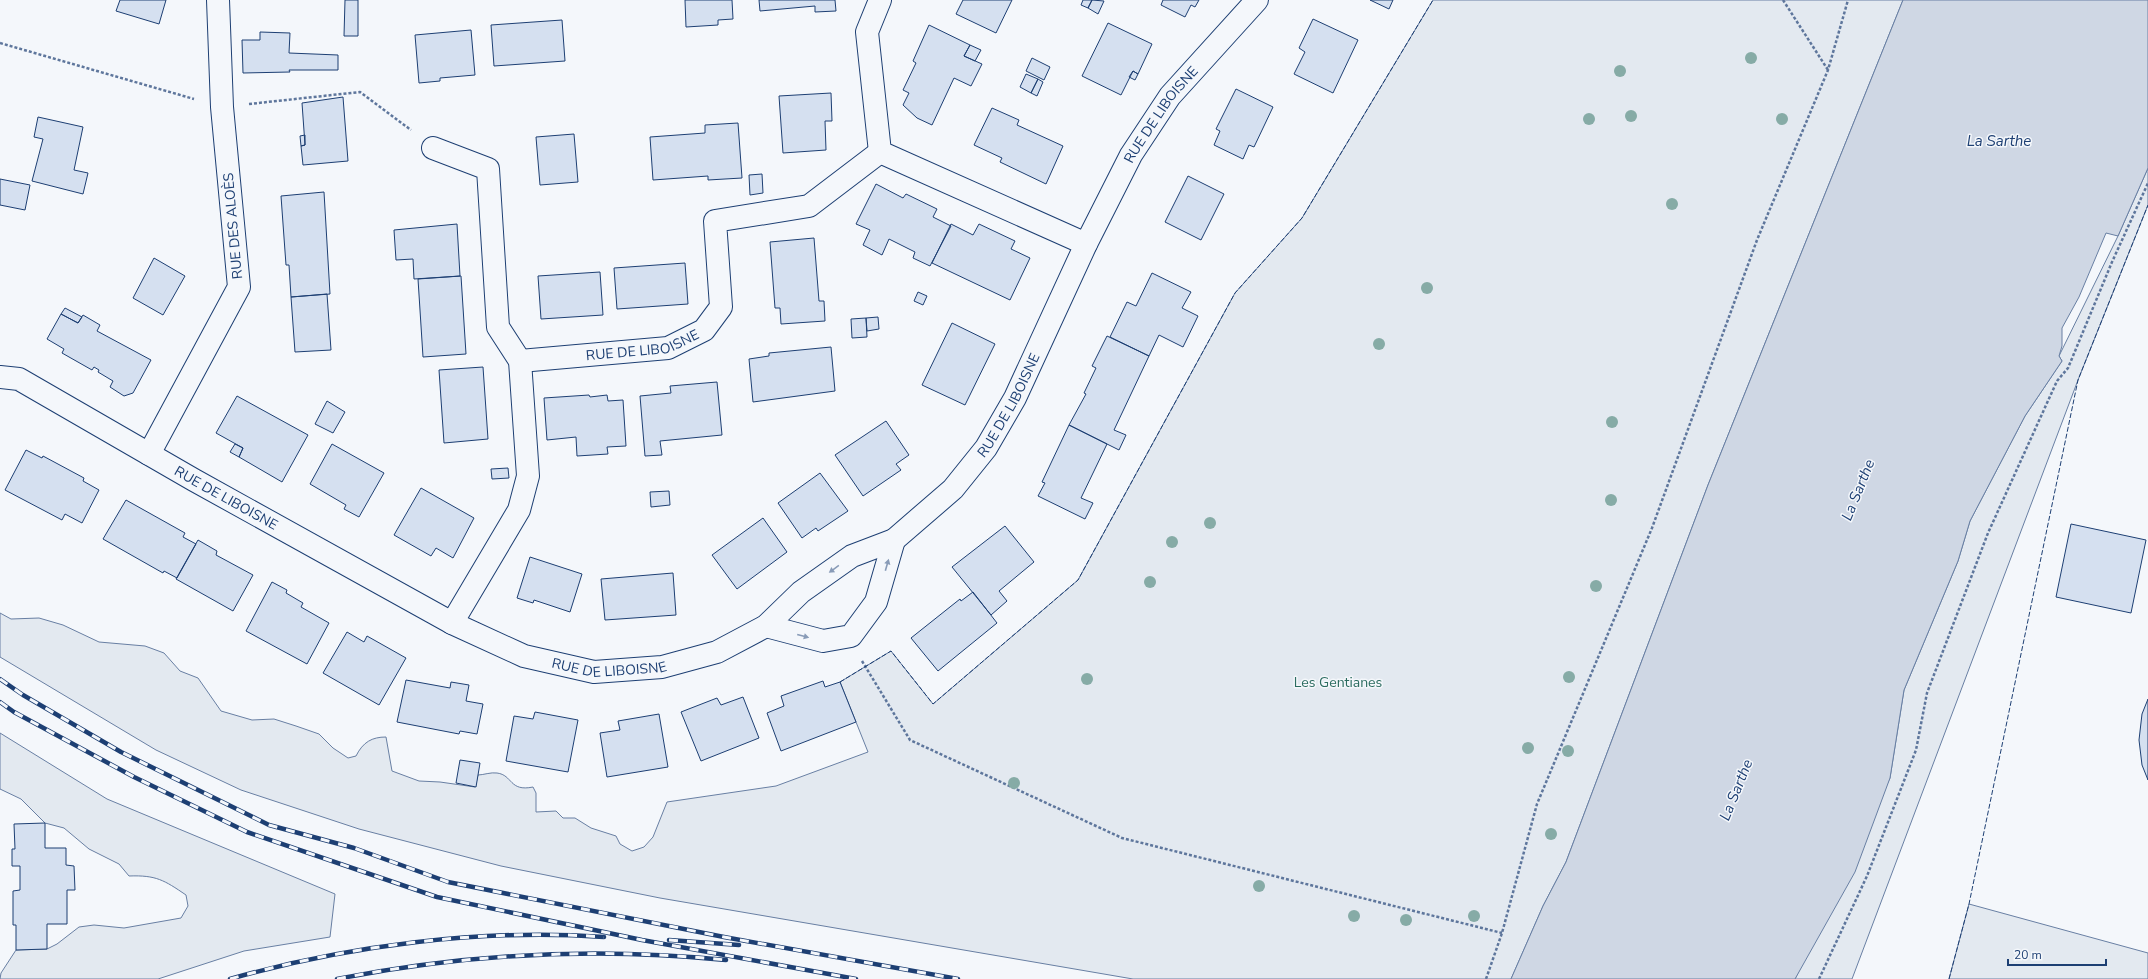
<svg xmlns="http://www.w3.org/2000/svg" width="2148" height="979" font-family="'Nunito Sans',sans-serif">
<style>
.green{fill:#e3e9f0;stroke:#687fa3}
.water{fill:#cfd7e4;stroke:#687fa3}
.building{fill:#d5e0f0;stroke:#1d3f73}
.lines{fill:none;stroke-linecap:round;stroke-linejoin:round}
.minor-casing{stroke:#1d3f73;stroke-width:24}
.path{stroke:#5e769c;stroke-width:2.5;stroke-dasharray:3 2;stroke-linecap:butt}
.minor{stroke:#f4f7fb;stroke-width:22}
.rail-casing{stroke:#1d3f73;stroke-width:4.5}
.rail{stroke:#f4f7fb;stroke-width:3;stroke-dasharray:9;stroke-linecap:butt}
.fence{stroke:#1d3f73;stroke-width:1;stroke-dasharray:5 2;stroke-linecap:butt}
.tree{fill:#86aba6}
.oneway{fill:#889bb7}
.labels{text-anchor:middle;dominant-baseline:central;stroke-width:3;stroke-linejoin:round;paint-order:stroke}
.street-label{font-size:14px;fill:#1d3f73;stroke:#f4f7fb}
.park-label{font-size:14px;fill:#2c6c60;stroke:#f4f7fb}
.water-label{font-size:15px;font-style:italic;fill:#1d3f73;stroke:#f4f7fb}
</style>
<rect width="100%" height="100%" fill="#f4f7fb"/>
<path class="green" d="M1433,0H1903L1708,485L1566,862L1543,906L1511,979H1133L660,898L501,866L359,829L241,790L156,750L0,657V613L11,619L39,618L63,625L99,642L145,646L164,653L180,671L198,678L221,711L252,720L274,719L296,726L319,734L333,748L348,758L356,756C363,742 372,737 386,737L392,771L419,781L440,782L475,787L478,775C483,775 491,772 497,773C513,775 509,792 533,787L536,793V812L556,811L563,818H575L591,828L616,836L620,844L632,851L644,847L653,837L667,802L776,786L868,752L840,682L891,651L933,704L1078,580L1235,293L1302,218Z
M2148,168V205L2078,380L1852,979H1795L1890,778L1904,690L1958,561L1970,521L2025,416L2062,361L2059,356L2118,236Z
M0,733L107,799L335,894L330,937L244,951L158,979H0L1,973L16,950L47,949L57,944L79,927L94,925L124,928L181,918L188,906L186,895C164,880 156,875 129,876L119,864L89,849L64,828L45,823L21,799L0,789Z
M1969,904L2148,953V979H1949Z"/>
<path class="water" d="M1903,0H2148V168L2118,236L2106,233L2079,297L2062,328V346L2059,356L2062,361L2025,416L1970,521L1958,561L1904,690L1890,778L1855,872L1795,979H1511L1543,906L1566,862L1708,485Z"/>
<path class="building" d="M120,0H166L159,24L116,11Z
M345,0H358V36H344Z
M685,0H732L733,19L718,20V25L686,27Z
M759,0H835L836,11L815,12V6L760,11Z
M963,0H1012L996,33L956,14Z
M1083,0H1092L1088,8L1081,5Z
M1092,0L1104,1L1098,14L1088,8Z
M1163,0H1199L1195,7L1191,5L1185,17L1161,5Z
M1370,0H1393L1389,9Z
M1313,19L1358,40L1333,93L1294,74L1305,52L1299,48Z
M562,20L565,61L494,66L491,25Z
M1108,23L1152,44L1138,74L1133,71L1121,95L1082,76Z
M929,25L970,45L964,56L982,64L971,86L954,78L932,125L917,118L903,105L909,93L903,90L916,63L913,61Z
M471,30L475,75L440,78V81L419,83L415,35Z
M260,32L290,33L289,53L338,55V70H289L290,72L243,73L242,40H260Z
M970,45L981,50L975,61L964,56Z
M1032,58L1050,67L1044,80L1026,71Z
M1133,71L1138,74L1135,80L1129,77Z
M1026,74L1038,79L1031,93L1020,87Z
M1038,79L1043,82L1037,96L1031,93Z
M1236,89L1273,107L1254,147L1249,145L1243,159L1214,145L1220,131L1216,129Z
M831,93L832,121H825L826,150L783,153L779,96Z
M343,97L348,161L303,165L301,146L305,145L302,103Z
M992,108L1019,120L1017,125L1063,146L1046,184L1000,162L1002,158L974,145Z
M38,117L83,127L74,170L88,173L83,194L32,181L43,139L34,137Z
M738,123L742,178L708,180V176L653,180L650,137L705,133V125Z
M574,134L578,182L540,185L536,137Z
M305,135V145L301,146L300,136Z
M762,174L763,193L750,195L749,175Z
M1188,176L1224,194L1201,240L1165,222Z
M0,179L30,185L25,210L0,205Z
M876,184L903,198L906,194L937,209L933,217L951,226L930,266L913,258L915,252L889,239L882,255L863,245L870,230L856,224Z
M324,192L330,294L291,297L289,265H286L281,196Z
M457,224L460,276L414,279L413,259L396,260L394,230Z
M951,224L973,235L979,224L1015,241L1011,249L1030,258L1010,300L932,263Z
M814,238L819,301H824L825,321L781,324L780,308H775L770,242Z
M154,258L185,276L163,315L133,298Z
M685,263L688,304L617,309L614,268Z
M600,272L603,315L541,319L538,276Z
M1152,273L1191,292L1182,308L1198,316L1183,347L1159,335L1149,356L1110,337L1127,302L1136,306Z
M461,276L466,354L423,357L418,279Z
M918,292L927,296L923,305L914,301Z
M327,294L331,350L295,352L291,297Z
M65,308L82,317L78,323L61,314Z
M61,314L78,323L83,315L100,325L97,331L151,360L133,393L124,396L110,387L113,381L98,372L99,370L94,367L92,370L62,353L64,349L47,339Z
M878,317L879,329L867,331L866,318Z
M866,318L867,337L852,338L851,319Z
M952,323L995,344L965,405L922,385Z
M1107,336L1149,356L1114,430L1126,435L1119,450L1069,425L1086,394L1084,393L1096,368L1092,366Z
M831,347L835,391L753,402L749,359L769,356V353Z
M483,367L488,439L444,443L439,370Z
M717,382L722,435L660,441L662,455L645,456L640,396L671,393L670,386Z
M589,395L590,397L607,395L608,401L623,400L626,446L607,447L608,454L577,456L576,437L547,440L544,398Z
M237,396L308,435L282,482L239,457L243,448L216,433Z
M327,401L345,412L333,433L315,424Z
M886,421L909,455L896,464L901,470L863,496L835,455Z
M1069,425L1107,444L1081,498L1093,503L1085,519L1038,496L1045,483L1042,482Z
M235,444L243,448L239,457L230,452Z
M332,444L384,473L359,517L344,509L346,505L310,484Z
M26,450L42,458L43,456L84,478L83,481L99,490L82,523L65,514L62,520L5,490Z
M508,468L509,478L492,479L491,469Z
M820,473L848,511L818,531L816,528L802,538L778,503Z
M421,488L474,518L453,558L436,548L431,556L394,535Z
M669,491L670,505L651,507L650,492Z
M126,500L185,533L183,537L196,544L177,578L164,571L163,573L103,539Z
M763,518L787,552L737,589L712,555Z
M2071,524L2146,540L2131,613L2056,597Z
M1005,526L1034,562L999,591L1007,601L991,615L952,567Z
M198,540L217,551L216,555L253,575L233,611L176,579Z
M530,557L582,574L570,612L534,600L533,603L517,598Z
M673,573L676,615L605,620L601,579Z
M272,582L287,590L286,593L303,603L301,607L329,623L307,664L246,631Z
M973,592L997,623L938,671L911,638L960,599L961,601Z
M347,632L364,642L367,636L406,658L379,705L323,673Z
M406,680L450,688L451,682L469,685L466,701L483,704L477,734L460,731L459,734L397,722Z
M823,681L825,687L840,682L856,722L781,751L767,713L784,706L781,696Z
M743,697L759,738L701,761L681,712L717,698L721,705Z
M2148,699V780L2142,765L2139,740L2142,714Z
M535,712L578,720L568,772L506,761L514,716L533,719Z
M659,714L668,767L607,777L600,733L620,730L618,721Z
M460,760L480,763L476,787L456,783Z
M45,823V848H66V865L74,866L75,890H67V924H47V949L16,950V925H13V891L20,890V866H12V849H15L14,824Z"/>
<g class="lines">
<g class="minor-casing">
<g id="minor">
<path d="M880,0L867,32L880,152L1086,244"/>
<path d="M433,148L488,169L498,327L520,361L528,476L519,510L452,623"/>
<path id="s1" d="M520,361L668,348L704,330L721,307L715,221L809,206L880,152"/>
<path id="s2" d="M0,377L19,379L194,480L452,623L524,656L594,672L662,667L717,652L766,626L801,592L852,556L894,540L953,489L986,448L1015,398L1086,244L1131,155L1170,96L1257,0"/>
<path d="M149,454L239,287L222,107L218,0"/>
<path d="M766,626L823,641L851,636L876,602L894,540"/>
</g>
</g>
<path class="path" d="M1783,0L1828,70
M0,43L194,99
M249,104L360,92L411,130
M862,661L910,740L1122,838L1502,933
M1486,979L1502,933L1537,804L1652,528L1757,240L1828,70L1848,0
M1819,979L1867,876L1916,750L1927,693L1988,533L2057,381L2068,368L2112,262L2148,183"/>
<use href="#minor" class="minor"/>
<g class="rail-casing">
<path id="rail" d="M0,679L23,695L121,752L269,825L354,848L448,882L724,937L958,979
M0,702L14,712L134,777L247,832L437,897L642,940L856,979
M669,940L739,945
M230,979C346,946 483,928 604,937
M337,979C464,954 597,947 726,960"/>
</g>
<use href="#rail" class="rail"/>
<path class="fence" d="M840,682L891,651L933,704L1078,580L1235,293L1302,218L1433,0
M1949,979L1969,904L2078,380L2148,205"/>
</g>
<g class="tree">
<circle cx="1751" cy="58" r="6"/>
<circle cx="1620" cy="71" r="6"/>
<circle cx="1631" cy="116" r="6"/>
<circle cx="1589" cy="119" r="6"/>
<circle cx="1782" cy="119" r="6"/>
<circle cx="1672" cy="204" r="6"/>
<circle cx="1427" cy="288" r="6"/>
<circle cx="1379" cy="344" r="6"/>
<circle cx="1612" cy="422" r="6"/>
<circle cx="1611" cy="500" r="6"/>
<circle cx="1210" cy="523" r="6"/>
<circle cx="1172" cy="542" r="6"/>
<circle cx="1150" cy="582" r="6"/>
<circle cx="1596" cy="586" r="6"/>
<circle cx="1569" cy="677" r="6"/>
<circle cx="1087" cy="679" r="6"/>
<circle cx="1528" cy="748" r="6"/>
<circle cx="1568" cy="751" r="6"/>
<circle cx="1014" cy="783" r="6"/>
<circle cx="1551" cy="834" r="6"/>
<circle cx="1259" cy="886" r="6"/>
<circle cx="1354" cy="916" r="6"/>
<circle cx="1474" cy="916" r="6"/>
<circle cx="1406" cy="920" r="6"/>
</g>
<defs><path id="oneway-solid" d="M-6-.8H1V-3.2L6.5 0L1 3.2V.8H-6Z"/></defs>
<g class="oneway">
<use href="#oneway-solid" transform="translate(887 565) rotate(-74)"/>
<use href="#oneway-solid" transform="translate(834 569) rotate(144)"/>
<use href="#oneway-solid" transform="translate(803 636) rotate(15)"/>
</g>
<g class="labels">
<g class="street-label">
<text stroke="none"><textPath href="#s2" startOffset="1512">RUE DE LIBOISNE</textPath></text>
<text transform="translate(233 226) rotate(-95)">RUE DES ALOÈS</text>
<text stroke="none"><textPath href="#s1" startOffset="124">RUE DE LIBOISNE</textPath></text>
<text stroke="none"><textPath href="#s2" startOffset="1183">RUE DE LIBOISNE</textPath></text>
<text stroke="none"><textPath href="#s2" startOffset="258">RUE DE LIBOISNE</textPath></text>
<text stroke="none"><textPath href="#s2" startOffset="682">RUE DE LIBOISNE</textPath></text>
</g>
<g class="park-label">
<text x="1338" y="682">Les Gentianes</text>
</g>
<g class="water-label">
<text x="1999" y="141">La Sarthe</text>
<text transform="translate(1858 490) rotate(-68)">La Sarthe</text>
<text transform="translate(1736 790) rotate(-68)">La Sarthe</text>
</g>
</g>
<path d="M2008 959v6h98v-6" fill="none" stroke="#1d3f73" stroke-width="2"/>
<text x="2014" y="959" font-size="12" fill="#1d3f73" stroke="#f4f7fb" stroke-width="3" paint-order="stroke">20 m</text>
</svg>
